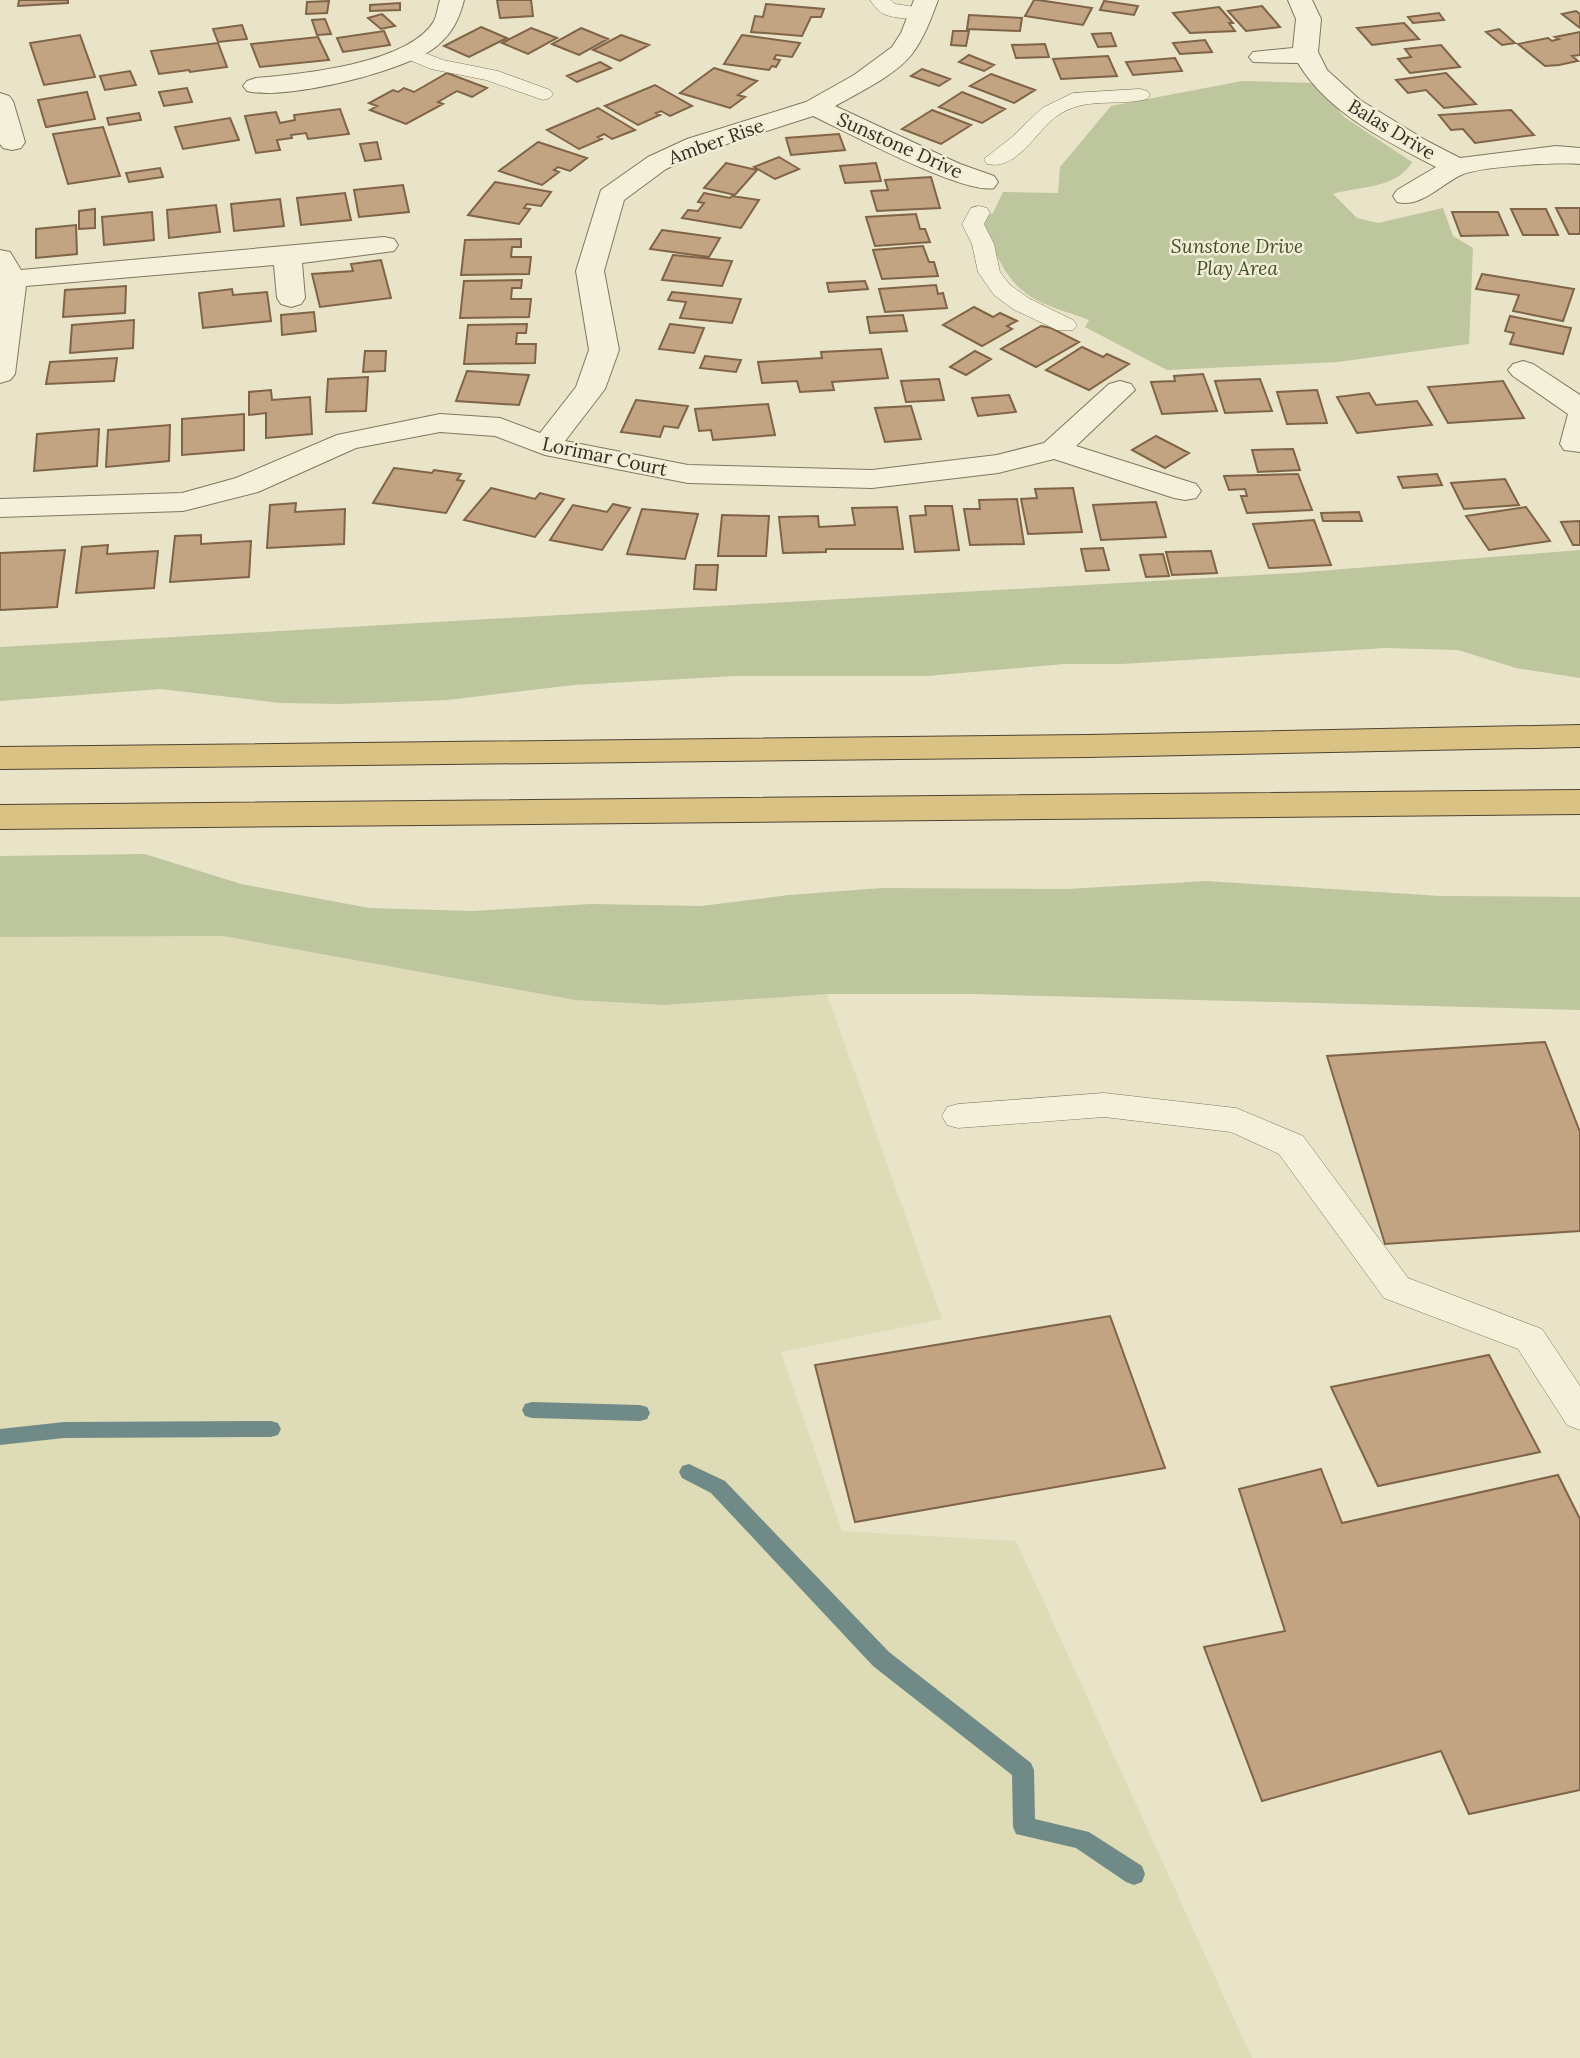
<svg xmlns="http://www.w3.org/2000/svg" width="1580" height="2058" font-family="Lora,serif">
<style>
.farmland{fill:#dedcb6}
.green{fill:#bdc69d}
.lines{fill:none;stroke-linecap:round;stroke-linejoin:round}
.stream{fill:#708b87;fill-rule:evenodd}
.building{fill:#c3a482;stroke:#7f6448;stroke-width:2}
.service-casing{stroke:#83765f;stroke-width:1}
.minor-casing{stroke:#83765f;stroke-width:2}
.trunk-casing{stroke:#514432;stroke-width:2}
.service{fill:#f5f0da;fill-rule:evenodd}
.minor{fill:#f5f0da;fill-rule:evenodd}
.trunk{fill:#dac284;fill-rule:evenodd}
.labels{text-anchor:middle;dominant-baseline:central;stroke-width:5;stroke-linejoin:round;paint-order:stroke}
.far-street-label{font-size:19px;fill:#352d21;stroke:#f1edd6}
.far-park-label{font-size:19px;font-style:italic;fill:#414f2a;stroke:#f1edd6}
</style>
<rect width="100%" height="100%" fill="#e9e3c8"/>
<path class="farmland" d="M223,936L575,1000L664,1005L827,994L942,1319L781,1352L842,1531L1016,1541L1252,2058H0V937Z"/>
<path class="green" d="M1242,81L1317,83L1344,117L1412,162C1397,189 1358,186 1333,194L1357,218L1378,223L1443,208L1453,236L1473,248L1469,344L1338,362L1167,370L1085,327L1089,320C1072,313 1054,309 1038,301C1004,283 995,252 982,218L993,213L1003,192L1058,193L1060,167L1111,106Z
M1580,550V678L1516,668L1458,650L1385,648L1121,664H1064L927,676H735L574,685L448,700L341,704L281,703L160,689L0,701V647L1294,573Z
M145,854L241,884L369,908L472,911L591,904L701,906L789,895L882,888L1067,889L1207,881L1440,896L1580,897V1010L972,994H827L664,1005L575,1000L223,936L0,937V856Z"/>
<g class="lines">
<path class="stream" d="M532,1402L640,1405L647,1407L650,1413L647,1419L640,1421L532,1418L525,1416L522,1410L525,1404Z
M271,1421L278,1423L281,1429L278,1435L271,1437L64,1438L0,1445V1429L64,1422Z
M689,1464L725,1481L889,1652L1031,1763L1034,1770L1035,1819L1089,1832L1142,1866L1145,1874L1142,1882L1134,1885L1126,1882L1076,1848L1016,1834L1013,1827L1012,1775L873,1666L711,1493L682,1478L679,1472L682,1466Z"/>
</g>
<path class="building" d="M19,0H68V3L18,6Z
M497,0H531L533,16L500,18Z
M1034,0H1038L1092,8L1083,25L1025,16Z
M329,1L327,13L306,14L307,2Z
M1104,1L1138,6L1134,15L1100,10Z
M400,3V10L370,11V5Z
M766,4L824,9L821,17H811L802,36L751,32L755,16L763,17Z
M1262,6L1280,27L1246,31L1228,11Z
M1219,7L1233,23H1229L1235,31L1190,33L1173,13Z
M1576,11L1580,14V28L1562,14Z
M1439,13L1444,20L1413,23L1408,17Z
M382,14L395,26L381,29L368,18Z
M969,15L1022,18L1020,31L967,29Z
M325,19L331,34L317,35L312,20Z
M1404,23L1419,39L1372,45L1357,28Z
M242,25L247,39L218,42L213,29Z
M481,27L507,38L469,57L444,46Z
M531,28L557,38L528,54L502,43Z
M581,28L608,39L579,55L552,44Z
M1499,29L1515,43L1502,45L1486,32Z
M384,31L390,45L343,52L337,38Z
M953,31H969L966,46L951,45Z
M1580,32V55L1572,56L1578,61L1559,65L1545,66L1518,44L1548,38L1552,41L1559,39L1555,37Z
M1111,33L1116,46L1098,47L1092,34Z
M80,35L95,77L44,85L30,43Z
M621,35L649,45L620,61L593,50Z
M742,35L800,43L792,57L776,55L774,59L780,60L776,67L772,66L769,70L724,64Z
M318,37L329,60L260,67L251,44Z
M1205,40L1212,52L1180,54L1173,43Z
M218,43L227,67L190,72L189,70L159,74L151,51Z
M1045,44L1049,57L1016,58L1012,45Z
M1441,45L1460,67L1410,73L1398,59L1411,57L1405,49Z
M969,55L994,65L984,71L959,62Z
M1108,56L1117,76L1061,79L1053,59Z
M1175,58L1182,71L1133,75L1126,62Z
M600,62L611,68L577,82L567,76Z
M714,68L757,81L738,95L745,97L730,108L680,93Z
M922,69L950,79L939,86L911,76Z
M130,71L136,85L105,90L100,76Z
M447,73L487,88L472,97L457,91L438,102L443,104L406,124L370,110L377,106L369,103L393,90L398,92L404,88L414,92Z
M1446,73L1476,104L1444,108L1426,90L1408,93L1396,80Z
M991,74L1035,90L1014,103L970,86Z
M655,85L692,106L670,116L661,111L656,113L660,115L638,125L605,106Z
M187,88L192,102L164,106L159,92Z
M87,92L95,119L46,127L38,100Z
M962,92L1005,109L982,123L939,107Z
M598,108L635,130L612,139L604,134L598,137L602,139L579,149L547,130Z
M340,109L349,134L308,139L306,133L291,135L292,138L277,140L280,150L256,153L245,116L276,112L280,123L295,120L294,115Z
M932,110L971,125L941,144L902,129Z
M1511,110L1534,135L1475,143L1463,129L1451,130L1439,115Z
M139,113L141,120L109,125L107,118Z
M230,118L239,140L183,149L175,127Z
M103,127L120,176L68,184L53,134Z
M839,134L845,150L791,155L786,138Z
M377,142L381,159L365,161L360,144Z
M538,142L587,158L570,171L558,167L554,170L559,172L542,185L499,171Z
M779,157L799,169L775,179L754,167Z
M726,163L757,170L735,195L704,188Z
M876,163L881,181L845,183L840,166Z
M160,168L163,177L129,182L126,173Z
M931,177L940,208L877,211L871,191L888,190L885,180Z
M495,182L551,192L541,206L527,204L524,208L530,209L519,224L468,215Z
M403,185L409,212L359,217L354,190Z
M345,193L351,220L301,225L297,198Z
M704,193L730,198L732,196L759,200L741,228L682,218L688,210L698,211L704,203L698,202Z
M280,199L284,226L234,231L231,204Z
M216,205L220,232L169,238L167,210Z
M1556,208H1580V234H1569Z
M95,209V228L79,229V211Z
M1511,209H1546L1558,235H1523Z
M152,212L154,240L104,245L102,217Z
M1452,212H1498L1508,235L1461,236Z
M916,214L920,229H925L930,242L875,246L866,217Z
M76,225L77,254L36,258V229Z
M662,230L720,238L709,257L650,249Z
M521,239V247H512L511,257H531L529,274L461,275L465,240Z
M923,246L929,262H934L938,276L882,279L873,250Z
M673,255L732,261L722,286L662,280Z
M381,260L391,298L320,307L312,274L353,271L351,264Z
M1482,274L1574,289L1563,321L1513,311L1519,295L1476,289Z
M522,280L521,288H512L511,299H531L529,317L460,318L464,281Z
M865,281L868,289L829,292L827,283Z
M936,285L938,294L943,293L947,308L885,312L879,289Z
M126,286L125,313L63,317L65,290Z
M232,289L233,295L267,292L271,321L203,328L199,293Z
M672,292L741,299L732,323L680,318L686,302L668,300Z
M974,307L993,317L1000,313L1017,321L1007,326L1012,329L982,346L943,325Z
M314,312L316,331L282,335L281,315Z
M903,315L907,331L870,333L867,317Z
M1510,316L1571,328L1563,354L1510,344L1514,333L1505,331Z
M134,320L133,348L70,353L72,325Z
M527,324L526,333H517L516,344H536L535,363L464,364L468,325Z
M670,324L704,328L694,353L659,349Z
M1041,326L1051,328L1079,342L1036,367L1001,349Z
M1082,347L1103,357L1107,354L1129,364L1089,390L1046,370Z
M881,349L888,378L832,382L834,390L800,392L797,381L762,383L758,362L822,358L821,352Z
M365,351H386L385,371L363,372Z
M975,351L991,359L966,375L950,367Z
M705,356L741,360L736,372L700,368Z
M117,358L114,381L46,384L50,362Z
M467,371L529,375L519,405L456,401Z
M1203,374L1217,411L1162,414L1151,382L1175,381L1174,376Z
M368,377L366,411L326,412L328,379Z
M939,379L944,400L906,402L901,381Z
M1260,379L1272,411L1225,413L1215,381Z
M1503,381L1524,418L1448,423L1428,387Z
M271,390L272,400L310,397L312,434L266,438V413L249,415V392Z
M1317,390L1327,423L1287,424L1277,392Z
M1369,393L1376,405L1417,401L1432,425L1357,433L1337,397Z
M1009,395L1016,412L978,416L972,398Z
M636,400L688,406L678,428L664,426L660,437L621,432Z
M768,404L775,435L713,440L711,430L699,431L695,409Z
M911,406L921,439L885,442L875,408Z
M244,414V450L182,455V419Z
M170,425L169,461L106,467L108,430Z
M99,429L97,466L34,471L37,434Z
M1156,436L1189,453L1165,468L1132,450Z
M1293,449L1300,470L1258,472L1252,450Z
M394,468L432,473L434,470L461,474L457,480L464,481L446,513L373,503Z
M1298,474L1312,510L1247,513L1241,496H1247L1245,489L1229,490L1224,476Z
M1437,474L1442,485L1403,488L1398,477Z
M1505,479L1519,505L1464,509L1451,483Z
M491,488L535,499L540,493L564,499L535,537L464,520Z
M1073,488L1082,532L1028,534L1021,499L1037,498L1035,489Z
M1017,499L1024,544L970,545L964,509H980L979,500Z
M1156,502L1166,537L1101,540L1093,505Z
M296,503L295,512L345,509L344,544L267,548L270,505Z
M613,504L630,508L602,550L550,540L573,505L607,512Z
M925,506H952L959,550L915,552L910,516L926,515Z
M897,507L903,549H826V552L783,553L779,517L818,516L819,527L855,525L852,508Z
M1526,507L1550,541L1489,550L1466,516Z
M642,509L698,514L685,559L627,554Z
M1359,512L1362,521H1323L1321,513Z
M722,515L769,516L766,556H718Z
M1314,520L1331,565L1269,568L1253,524Z
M1580,521V545H1573L1561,522Z
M201,535V544L251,541L249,577L170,582L175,536Z
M108,545L107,554L158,551L154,588L76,593L82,547Z
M1103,548L1109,570L1086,571L1081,549Z
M65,550L57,607L0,610V553Z
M1211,551L1217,573L1172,575L1166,552Z
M1163,554L1169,576L1146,577L1140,555Z
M696,565H718L716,590L694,589Z
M1545,1042L1580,1132V1231L1385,1244L1327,1056Z
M1110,1316L1165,1468L855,1522L815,1365Z
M1489,1355L1540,1452L1378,1486L1331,1387Z
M1321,1469L1342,1523L1558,1475L1580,1519V1790L1469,1814L1441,1751L1262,1801L1204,1647L1285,1631L1239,1489Z"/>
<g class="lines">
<g class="service-casing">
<path id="service" d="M870,0H891L895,4L928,9L931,13L928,17C917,20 892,19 882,13C877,10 873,4 870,0Z
M407,46L443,60L498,71L550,90L553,94L550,98L543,100L486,80L431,69L400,56L397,52L400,48Z
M1140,89L1147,91L1150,95L1147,99C1116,107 1085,96 1057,116C1036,131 1017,171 987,164L984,159L1012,137L1042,108L1073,93Z
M979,206L987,208L990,213L984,224L994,244L1000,272L1010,285L1030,299L1073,320L1077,325L1073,330H1057L1013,309L994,295L978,272L972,244L962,224L971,208Z
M1104,1093L1236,1108L1303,1136L1408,1278L1542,1329L1580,1386V1430L1567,1425L1518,1349L1384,1298L1279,1154L1231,1132L1104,1117L958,1128L947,1125L942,1116L947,1107L958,1104Z"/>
</g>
<g class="minor-casing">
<path id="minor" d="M440,0H464C459,19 453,32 438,45C409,71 284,101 247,91L243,86L247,81L256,78C301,74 409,64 434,21C437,15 438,6 440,0Z
M914,0H938C931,19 924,38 912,54C896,75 858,93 835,106L960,164L994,176L998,182L994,188C964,195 847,132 813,116L705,151L666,169L624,200L604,271L619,350L605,389L565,441L688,465L872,470L997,455L1044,443L1109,384L1120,381L1131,384L1135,390L1076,446L1196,484L1201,491L1196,498L1185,500L1174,498L1054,459L998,473L872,488L688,483L545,455L495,436L440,432L356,448L258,492L183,511L0,517V499L182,493L236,478L337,435L440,414L500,418L540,433L576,387L589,350L576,271L601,190L648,157L687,139L806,102L854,75L892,47L901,33Z
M1288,0H1312L1321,19L1318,52L1327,70L1360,100L1427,141L1460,158L1556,146L1580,148V164C1557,162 1481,166 1461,175C1440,185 1421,208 1397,202L1393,196L1397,190L1436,167C1386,141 1328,113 1298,63L1253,62L1249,57L1253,52L1293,48L1296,19Z
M0,93L9,96L13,101L25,142L21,148L12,150L3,148L0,144Z
M384,237L394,239L398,245L394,251L302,263L305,298L301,304L291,307L281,304L277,298L274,265L26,286L15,374L10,380L0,383V250L10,252L21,270Z
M1523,361L1533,364L1580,395V452L1564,450L1560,444L1568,414L1513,376L1508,370L1513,364Z"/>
</g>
<g class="trunk-casing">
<path id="trunk" d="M1580,725V747L1087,757L0,769V747L1087,735Z
M1580,790V814L0,829V805Z"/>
</g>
<use href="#service" class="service"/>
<use href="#minor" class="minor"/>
<use href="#trunk" class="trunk"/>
</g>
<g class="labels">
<g class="far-street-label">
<text transform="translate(1392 129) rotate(31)">Balas Drive</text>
<text transform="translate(716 141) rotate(-20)">Amber Rise</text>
<text transform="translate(900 145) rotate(24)">Sunstone Drive</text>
<text transform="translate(605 456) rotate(12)">Lorimar Court</text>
</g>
<g class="far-park-label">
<text x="1237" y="246">Sunstone Drive<tspan x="1237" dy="22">Play Area</tspan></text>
</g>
</g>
</svg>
